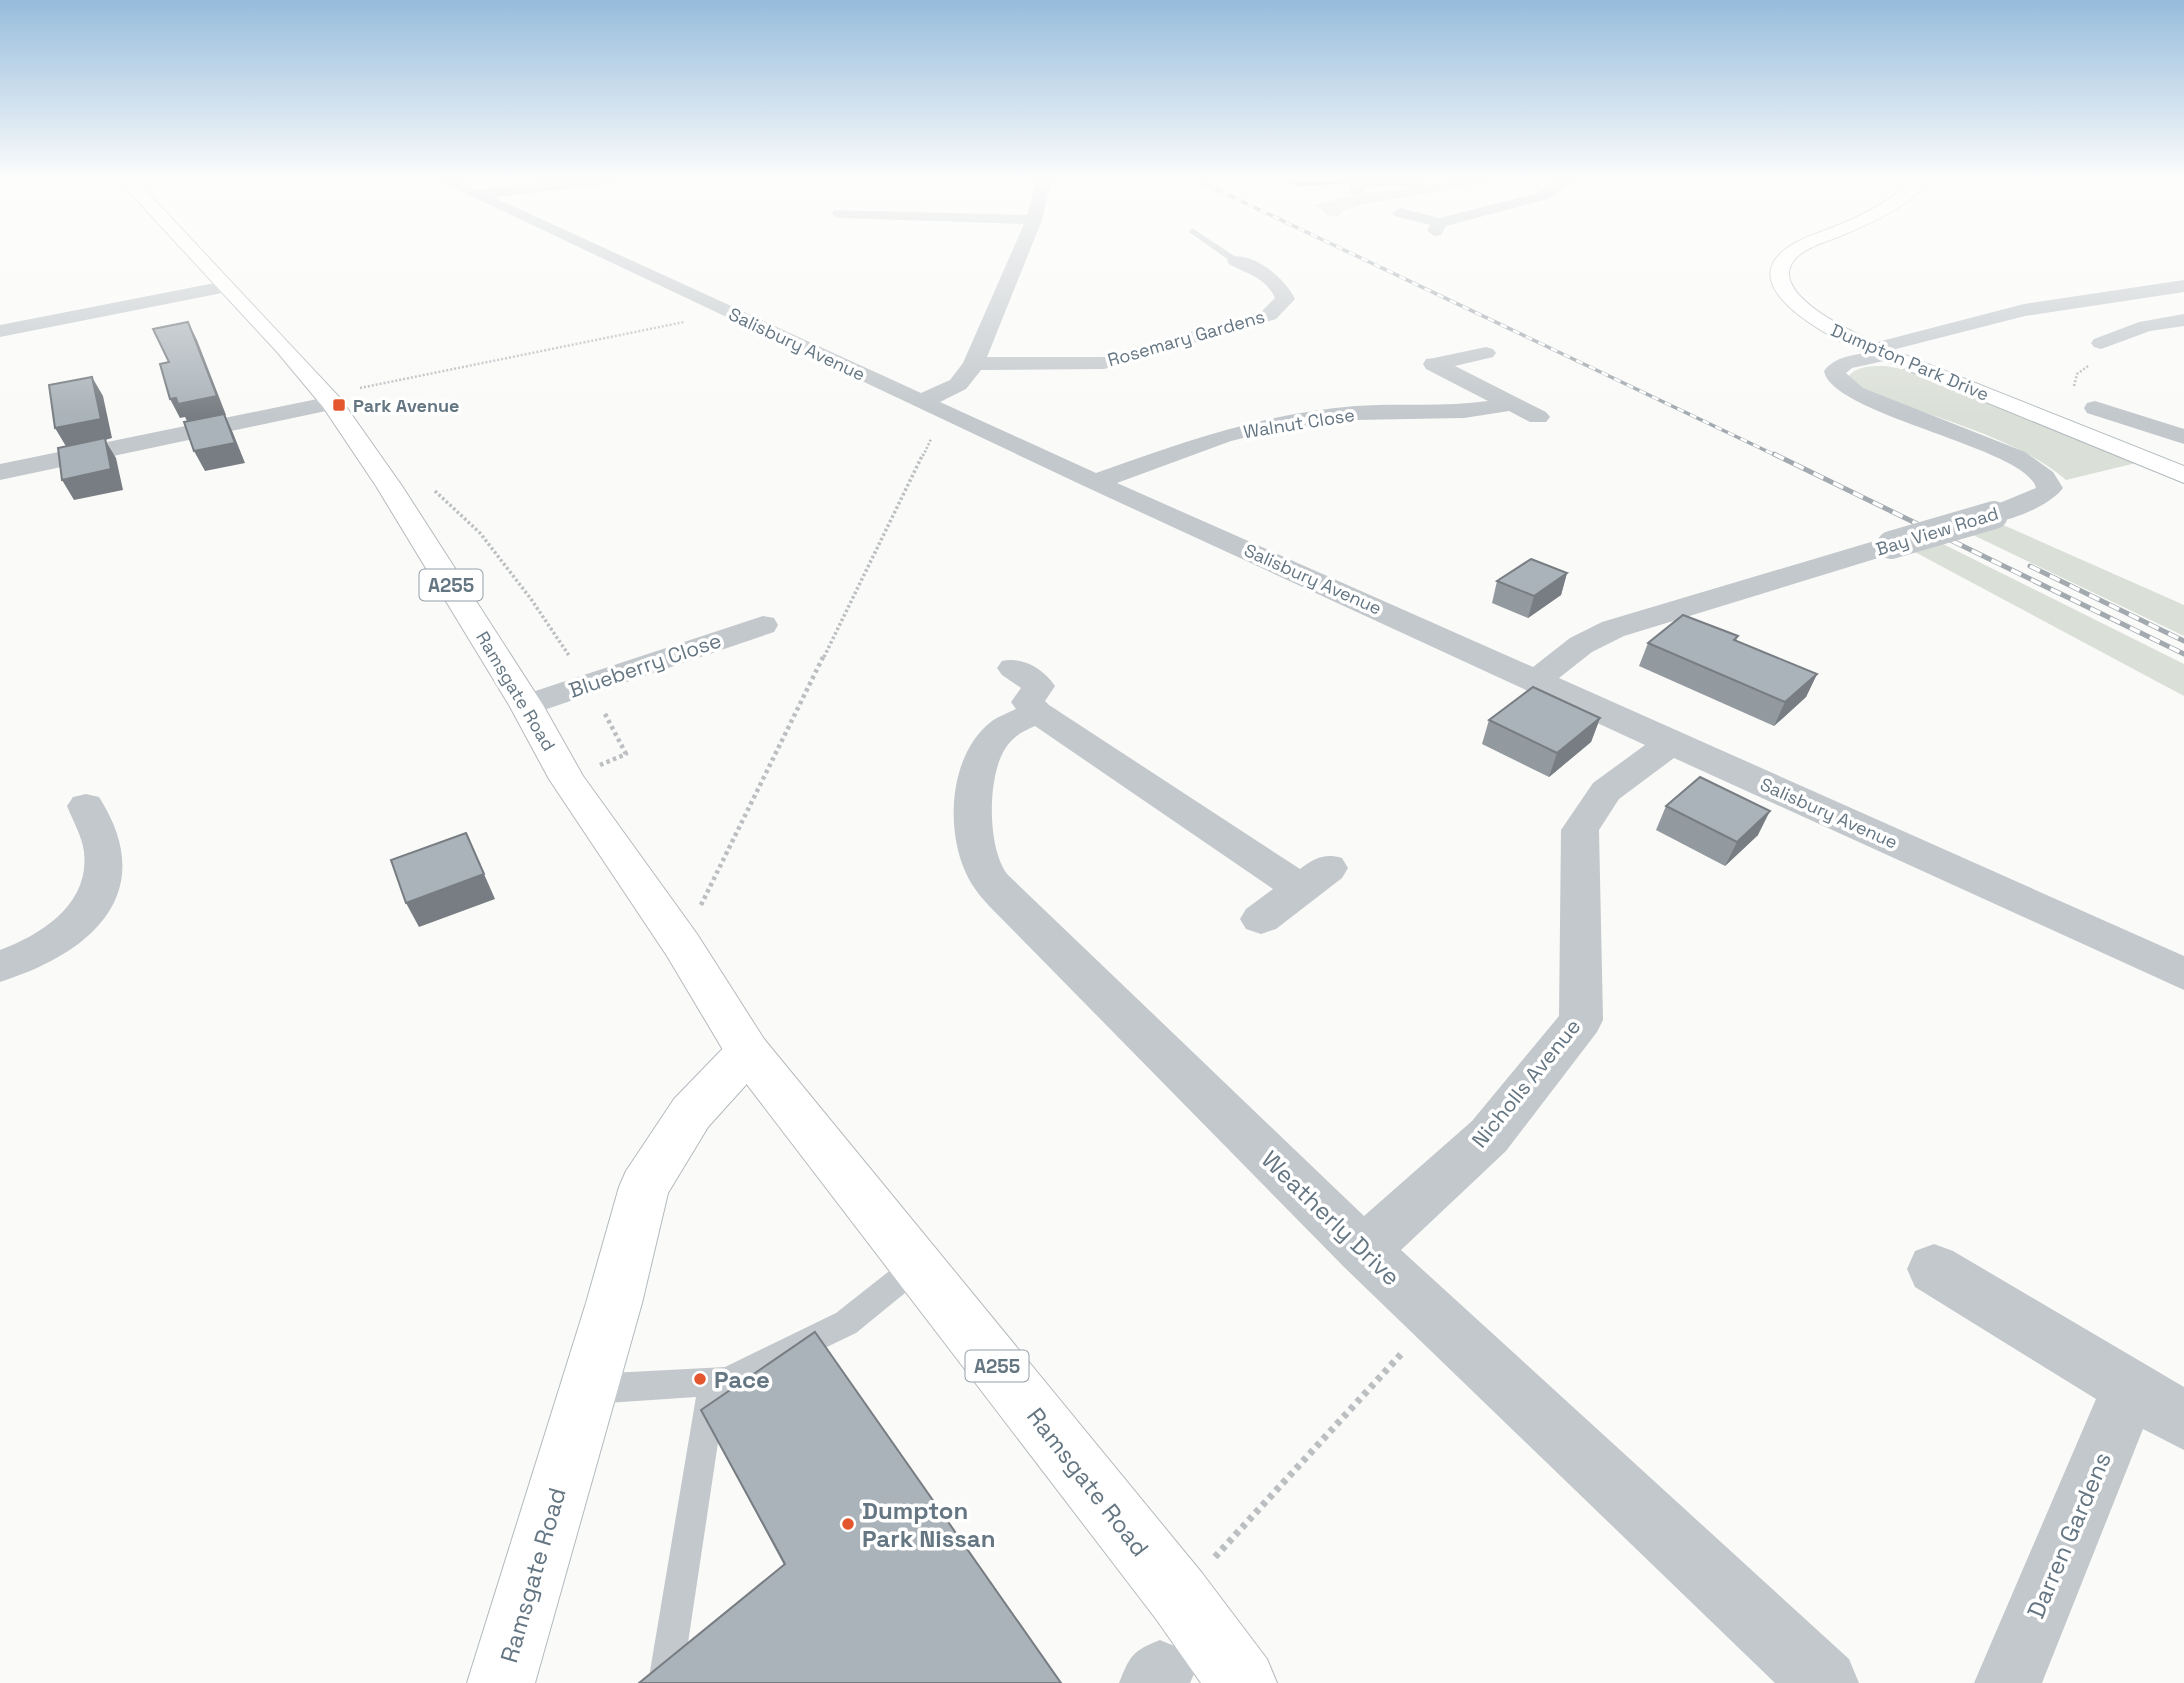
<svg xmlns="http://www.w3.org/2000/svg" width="2184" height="1683" font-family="'Space Grotesk',sans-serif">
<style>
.green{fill:#dadfd7}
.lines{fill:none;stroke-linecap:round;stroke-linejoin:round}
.secondary-casing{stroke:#b3babf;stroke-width:2}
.primary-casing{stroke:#b5babe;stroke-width:2}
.path-far3{stroke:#bbbfc2;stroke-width:2.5;stroke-dasharray:2 2;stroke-linecap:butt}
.path-far2{stroke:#bbbfc2;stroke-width:3.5;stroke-dasharray:2.5 2.5;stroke-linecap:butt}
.path-far1{stroke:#bbbfc2;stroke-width:4.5;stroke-dasharray:3.5 3.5;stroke-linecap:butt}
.path{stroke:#bbbfc2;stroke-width:7;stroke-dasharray:5 5;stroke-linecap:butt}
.lane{fill:#c3c8cc;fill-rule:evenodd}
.street{fill:#c3c8cc;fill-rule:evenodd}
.secondary{fill:#fff;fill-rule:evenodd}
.primary{fill:#fff;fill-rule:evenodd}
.rail-far1-casing{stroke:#a2aab0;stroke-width:3.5}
.rail-casing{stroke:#a2aab0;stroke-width:5}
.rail-far1{stroke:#fff;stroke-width:2.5;stroke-dasharray:7;stroke-linecap:butt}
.rail{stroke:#fff;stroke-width:3.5;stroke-dasharray:11;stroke-linecap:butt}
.street-bridge{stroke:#c3c8cc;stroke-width:28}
.wall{fill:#929a9f}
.shaded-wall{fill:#777d82}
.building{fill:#aab3b9;stroke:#777d82;stroke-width:2}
.poi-dot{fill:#e4572e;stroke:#fff;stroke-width:2.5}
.labels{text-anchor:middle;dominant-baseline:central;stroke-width:7;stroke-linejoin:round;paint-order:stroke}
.far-street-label{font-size:18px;fill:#657683;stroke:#fff}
.far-poi-label{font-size:18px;font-weight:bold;fill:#657683;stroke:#fff;text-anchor:start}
.shield{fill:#fff;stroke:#939fa8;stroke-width:2}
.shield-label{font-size:19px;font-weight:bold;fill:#657683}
.street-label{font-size:21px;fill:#657683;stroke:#fff}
.near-street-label{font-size:24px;fill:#657683;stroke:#fff}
.near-poi-label{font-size:24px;font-weight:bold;fill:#657683;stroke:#fff;text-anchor:start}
</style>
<rect width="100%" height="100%" fill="#fafaf8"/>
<path class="green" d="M1474,180H1503L1365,204L1343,210L1338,216L1327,215L1322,209L1314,205L1367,193Z
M1886,366L1907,370L2140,462L2066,480C2020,439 1930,416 1872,394L1859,388L1848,377C1857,365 1873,366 1886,366Z
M2001,524L2184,605V636L1971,534Z
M1941,543L2184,664V696L1913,551Z"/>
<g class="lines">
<g class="secondary-casing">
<path id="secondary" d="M1914,180H1930C1910,205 1875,222 1845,234C1830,241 1810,245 1797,257C1761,292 1857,334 1880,345L2184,466V483L1866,353C1836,340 1730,289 1787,248C1802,237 1820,233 1836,226C1864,215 1891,200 1914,180Z
M748,1034L764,1039L771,1052L764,1065L708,1127L668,1193L642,1303L535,1683H467L586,1303L619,1187L626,1171L674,1099L732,1039Z"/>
</g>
<g class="primary-casing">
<path id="primary" d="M122,180H136L340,398L402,486L543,705L583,776L697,934L764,1039L1202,1573L1267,1659L1277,1683H1201L1156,1619L732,1065L667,956L549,779L509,705L376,486L323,407L278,353L131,194Z"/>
</g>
<path class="path-far3" d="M2074,386L2077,374L2088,366
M360,388L684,322
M923,456L931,439"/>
<path class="path-far2" d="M435,491L480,533L531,599L570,657
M824,657L923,454"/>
<path class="path-far1" d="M600,765L626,754L604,712
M701,905L824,655"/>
<path class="path" d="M1215,1557L1403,1352"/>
<path class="lane" d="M1192,228L1239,259V263H1233L1189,232Z
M917,1253L927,1257L930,1266L927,1275L856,1333L725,1396L682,1683H648L696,1397L592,1404L582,1399L577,1389L582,1379L592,1374L725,1367L836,1313L907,1257Z"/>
<path class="street" d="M437,180H456L477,190L568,180H619L612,184L493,197L921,393L950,380L963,363L1024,224L840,218L834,216L832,213L834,210L1027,215L1037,180H1051L1042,220L987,357H1103L1262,311L1275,298C1267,279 1247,273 1230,265L1227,261L1230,257C1253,251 1286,279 1295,299L1276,319L1104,369L981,370L966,389L940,402L1096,473C1184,442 1261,414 1355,406C1399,403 1444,407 1488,401L1426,369L1423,364L1426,359L1434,358L1486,347L1493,349L1496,353L1493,357L1455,366L1546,412L1550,417L1546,422H1530L1509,411L1464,418L1355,420L1267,432L1231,441L1117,483L1533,667L1570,638L1602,622L1881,539L1891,537L1901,539L1905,545L1901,551L1624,636L1592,652L1559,678L2184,956V990L1674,758L1619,799L1599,830L1603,1020L1597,1032L1506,1151L1401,1250L1849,1659L1859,1683H1775L1344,1267L1001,918C987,904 973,890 965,871C945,825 950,753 992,721C999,716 1008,713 1016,709L1011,702L1021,688L1002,675L997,668L1002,661C1022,656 1044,669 1055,686L1045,701L1049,705L1300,869C1315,858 1324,853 1342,858L1348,868L1342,878L1276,929L1261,934L1246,929L1240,919L1246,909L1273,889L1035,726C1023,731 1012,737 1005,749C987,777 987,849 1008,875L1364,1216L1472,1121L1559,1016L1561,830L1593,783L1645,745L1086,487Z
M1356,180H1425L1427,183L1420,187H1365L1362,195H1352L1348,187Z
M1558,180H1575L1548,199L1446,226L1441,235L1435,236L1427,231L1430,225L1394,216L1392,213L1400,208L1440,218L1538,193Z
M2184,280V292L2025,316L1892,350L1897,355L1893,359L1852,368L1846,373L1863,388L2025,452L2053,472L2063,488C2051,505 2004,526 1985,521L1981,515L1985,509L2036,488C2028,448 1831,415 1824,371C1835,357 1849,356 1865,353L1863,349L1866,345L2024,304Z
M225,281L232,283L234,287L232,291L0,337V325Z
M2184,314V326L2150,331L2101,349L2094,347L2091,343L2094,339L2139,322Z
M332,396L340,398L343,403L340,408L0,480V464Z
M2095,401L2184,429V444L2087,413L2084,408L2087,403Z
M763,616L774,618L778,625L774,632L538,712L526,715L514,712L509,705L514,698Z
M86,794L99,797C161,894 90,954 0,982V950C43,934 90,903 84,852C82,836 73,821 67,806L73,797Z
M1934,1244L1953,1251L2184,1387V1450L2143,1429L2042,1683H1974L2096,1399L1915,1287L1907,1269L1915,1251Z
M1160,1640L1184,1650L1194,1674L1190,1683H1119C1130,1656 1132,1651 1160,1640Z"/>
<use href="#secondary" class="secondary"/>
<use href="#primary" class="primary"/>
<g class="rail-far1-casing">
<path id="rail-far1" d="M1197,180L1777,456"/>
</g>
<g class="rail-casing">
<path id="rail" d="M1774,454L2184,654
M2030,566L2184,641"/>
</g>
<use href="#rail-far1" class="rail-far1"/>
<use href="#rail" class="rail"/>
<path class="street-bridge" d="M1891,545L1994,515"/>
</g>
<path class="wall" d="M1283,180H1352L1349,183L1296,186Z
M1567,573L1561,595L1528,618L1492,603L1497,581Z
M1738,636L1736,641L1817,674L1806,697L1774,726L1639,666L1648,643Z
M1600,718L1591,742L1549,777L1482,744L1489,720Z
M1666,806L1758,835L1725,866L1656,830Z
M701,1410L1061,1683L784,1565Z"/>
<path class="shaded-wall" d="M1297,180H1352L1349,183L1296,186Z
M188,322L197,340L226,415H225L233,433L245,463L205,471L194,451L188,423L185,417L180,418L170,399Z
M92,377L103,396L112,438L105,440L116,458L123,490L74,500L62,480L67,448L55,428Z
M1567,573L1561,595L1528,618L1534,596Z
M1817,674L1806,697L1774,726L1785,702Z
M1600,718L1591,742L1549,777L1557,753Z
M1770,811L1758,835L1725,866L1737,842Z
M466,833L495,899L419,927L406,903Z"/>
<path class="building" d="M188,322L217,396L178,404L176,398L170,399L160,364L169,362L153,329Z
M92,377L101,419L55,428L49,385Z
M224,414L235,443L194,451L184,422Z
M105,438L111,469L62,480L58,448Z
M1531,559L1567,573L1534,596L1497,581Z
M1683,615L1738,636L1734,640L1817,674L1785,702L1648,643Z
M1533,687L1600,718L1557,753L1489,720Z
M1700,777L1770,811L1737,842L1666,806Z
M466,833L484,874L406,903L391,860Z
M815,1332L1061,1683H639L785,1564L701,1410Z"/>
<linearGradient id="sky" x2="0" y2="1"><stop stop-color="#96bcdc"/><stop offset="0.43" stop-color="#fdfdfc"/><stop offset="1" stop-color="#fdfdfc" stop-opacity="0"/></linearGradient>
<rect width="2184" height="416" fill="url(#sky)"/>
<g class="poi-dot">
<rect x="332" y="398" width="14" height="14" rx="3.5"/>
<circle cx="700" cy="1379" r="7"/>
<circle cx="848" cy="1524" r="7"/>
</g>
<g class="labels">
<g class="far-street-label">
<text transform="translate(1186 338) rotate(-16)">Rosemary Gardens</text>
<text transform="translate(797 344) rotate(25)">Salisbury Avenue</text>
<text transform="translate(1910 362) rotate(23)">Dumpton Park Drive</text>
<text transform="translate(1299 423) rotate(-9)">Walnut Close</text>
<text transform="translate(1937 531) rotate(-17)">Bay View Road</text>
<text transform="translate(1313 579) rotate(24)">Salisbury Avenue</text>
<text transform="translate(516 691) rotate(59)">Ramsgate Road</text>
<text transform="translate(1829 813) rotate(24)">Salisbury Avenue</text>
</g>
<g class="far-poi-label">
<text x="353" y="405">Park Avenue</text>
</g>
<g class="shield">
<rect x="419.5" y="569.5" width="63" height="31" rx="5"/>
<rect x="965.5" y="1350.5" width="63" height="31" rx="5"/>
</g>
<g class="shield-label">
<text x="451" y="585">A255</text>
<text x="997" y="1366">A255</text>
</g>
<g class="street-label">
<text transform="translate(645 665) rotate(-19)">Blueberry Close</text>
<text transform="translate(1526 1083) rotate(-51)">Nicholls Avenue</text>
</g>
<g class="near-street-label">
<text transform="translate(1331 1218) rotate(44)">Weatherly Drive</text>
<text transform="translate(1088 1482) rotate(52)">Ramsgate Road</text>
<text transform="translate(2069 1535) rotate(-67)">Darren Gardens</text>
<text transform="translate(533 1575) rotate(-74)">Ramsgate Road</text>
</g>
<g class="near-poi-label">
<text x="714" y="1379">Pace</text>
<text x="862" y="1510">Dumpton<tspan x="862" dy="28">Park Nissan</tspan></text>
</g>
</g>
</svg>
